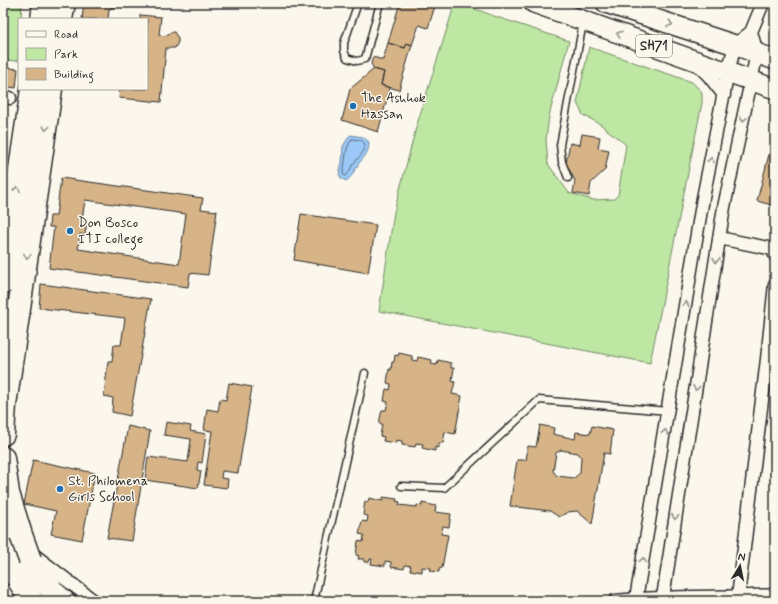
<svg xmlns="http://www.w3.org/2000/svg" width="778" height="604" font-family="Mynerve,sans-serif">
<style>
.green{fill:#bde7a3;stroke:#748967}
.water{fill:#9bc8f6;stroke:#6e89a5}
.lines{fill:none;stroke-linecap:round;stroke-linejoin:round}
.shore{stroke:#586a7c;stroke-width:1}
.building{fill:#d6b488;stroke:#2b2b2b;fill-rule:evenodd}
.lane-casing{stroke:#2b2b2b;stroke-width:9}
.street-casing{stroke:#2b2b2b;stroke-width:15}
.primary-casing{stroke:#2b2b2b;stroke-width:22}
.highway-casing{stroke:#2b2b2b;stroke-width:25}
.lane{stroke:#fbf7ec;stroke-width:6}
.street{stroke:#fbf7ec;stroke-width:12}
.primary{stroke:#fbf7ec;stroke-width:19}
.highway{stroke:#fbf7ec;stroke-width:22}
.highway-bridge-casing{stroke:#2b2b2b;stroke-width:25;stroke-linecap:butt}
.highway-bridge{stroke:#fbf7ec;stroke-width:22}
.oneway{stroke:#93918c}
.poi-dot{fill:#1f6fb2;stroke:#fbf7ec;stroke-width:1.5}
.labels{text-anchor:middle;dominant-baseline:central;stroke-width:3;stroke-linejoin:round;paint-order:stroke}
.shield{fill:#fbf7ec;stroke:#696865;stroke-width:1}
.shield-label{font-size:13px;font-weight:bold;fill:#2b2b2b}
.poi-label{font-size:14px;fill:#2b2b2b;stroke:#fbf7ec;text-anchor:start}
</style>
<rect width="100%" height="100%" fill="#fbf7ec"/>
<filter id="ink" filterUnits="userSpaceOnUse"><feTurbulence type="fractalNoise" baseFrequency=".025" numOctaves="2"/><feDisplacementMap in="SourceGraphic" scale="8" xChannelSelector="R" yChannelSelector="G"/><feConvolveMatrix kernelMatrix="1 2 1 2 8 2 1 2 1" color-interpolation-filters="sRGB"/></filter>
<g filter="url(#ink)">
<path class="green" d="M3,3H22L21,19H19L18,61L3,60Z
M455,3H460L494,16L569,41L549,116L546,139L548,164L569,193L593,200L614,199L618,195L626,145L600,124L583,115L577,103L589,47L692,82L702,92V103L650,363L379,311L394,212L417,124Z"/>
<path class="water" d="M350,135L363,137L369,142C369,156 362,157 356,168C352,174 353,176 346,181L341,178L339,174L342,162L343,146Z"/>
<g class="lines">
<path class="shore" d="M352,139L361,140L365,144C365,154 357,158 352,166C349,171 350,173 345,176L343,174C346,162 344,149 352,139Z"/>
</g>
<path class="building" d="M84,3H116L115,7L109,9L108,19H82Z
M400,3H436L428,28L419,25L412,45L407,43L405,48L388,43Z
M140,15L161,17L159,35L165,36L171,32H174L178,38V42L175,48H166L161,102L119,98L120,89H147V19H140Z
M388,43L405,48L407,43L412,45L399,90L381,85L384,72L374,69L371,64L373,57L383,60Z
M3,67L18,69L16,88L3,86Z
M374,69L384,72L381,85L390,88L378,132L342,120L350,89Z
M775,131V206L757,201Z
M582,134L600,137L598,148L609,150L605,170L591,183L589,196L573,193L575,181L566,163L570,143L580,145Z
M61,178L203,198L201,209L217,211L208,275L190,273L188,287L49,268L54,227H49L50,216H56ZM85,200L186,214L179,264L78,249L80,234L85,235L87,220H82Z
M301,214L376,225L368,273L294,260Z
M41,284L151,299L130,416L112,412L113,398L104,396L108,361H112L114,345H121L125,318L39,308Z
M399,353L412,356V360L417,361L418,357L432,360L431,364L437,365L438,360L451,363V368H454L452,381L455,382L452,394L462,396L455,434L445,432L443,443H439V448L435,447V451L422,448L423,444L416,443L415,447L402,445V441L396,440V443L383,441L384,437L380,436L382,424L379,423L382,410H386L388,402L384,401L386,389L390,390L391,384L387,383L389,369L391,370L392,362H394L395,355L398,356Z
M229,383L252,387L238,473L222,471L221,478L228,479L227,488L204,485L212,431L204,430L207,409L218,411L220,399L226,400Z
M166,422L191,426L190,431L206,434L202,463L198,462L197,470L201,471L198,488L145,480L148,457L188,462L191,439L164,435Z
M540,425L554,428L553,434L575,439L576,432L590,434L592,426L613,430L610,454L604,453L592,524L577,511L568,512L559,517L550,511L510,506L517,460H526L528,446L536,447ZM561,450L578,453L581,457L580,473L574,478L557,476L553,471L556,453Z
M128,426L150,431L132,541L107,538Z
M33,460L95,473L82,540L51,534L56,511L24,504Z
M383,497L397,499L396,501L400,502L399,505L417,507V505L422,506V503L436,506L435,512L451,514L449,527L443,526L441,534L448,535L442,568L439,569V572L430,571L431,568L422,567V572L410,570L411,566L405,565L404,569L391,567V562L385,561V566L371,564L372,559H370L369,562H364V559H358L359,556L356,555L358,541L363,542L364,535L359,534L362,521L367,522L368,516L363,515L365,501L368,502L369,498L383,501Z"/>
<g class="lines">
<g class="lane-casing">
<path id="lane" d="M358,3L344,43V51L347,58L357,61L365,59L380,3
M568,178L562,162L560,145L583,23
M401,486L444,488L539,400L668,411
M314,601L365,373"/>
</g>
<g class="street-casing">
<path id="street" d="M698,65L709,76L724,95
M3,96L10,98
M719,238L773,249L775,255
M3,531L94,601
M663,597L724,207L757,53L751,32
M738,597L767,359L775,284
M636,599L703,198L728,72L735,45L751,32L763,3
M615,601C668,595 722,598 775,595"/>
</g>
<g class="primary-casing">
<path id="primary" d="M534,3L775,89
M606,3L735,45L775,60"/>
</g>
<g class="highway-casing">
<path id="highway" d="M42,19L44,3
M61,19L64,3
M3,283L32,89
M3,434L5,405L51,89
M3,458L8,493L21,535
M3,550L10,567L32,601
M30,560L53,592L63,601"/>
</g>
<use href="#lane" class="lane"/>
<use href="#street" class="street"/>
<use href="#primary" class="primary"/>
<use href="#highway" class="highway"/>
<g class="highway-bridge-casing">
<path id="highway-bridge" d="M21,535L30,560"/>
</g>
<use href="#highway-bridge" class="highway-bridge"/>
</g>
<defs><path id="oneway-chevron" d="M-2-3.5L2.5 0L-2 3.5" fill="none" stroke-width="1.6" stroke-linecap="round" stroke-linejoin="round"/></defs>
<g class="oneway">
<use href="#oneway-chevron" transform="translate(670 24) rotate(18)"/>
<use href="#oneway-chevron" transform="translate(619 34) rotate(-161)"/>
<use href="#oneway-chevron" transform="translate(743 119) rotate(102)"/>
<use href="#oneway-chevron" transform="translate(46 128) rotate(98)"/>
<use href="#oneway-chevron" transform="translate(711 160) rotate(-79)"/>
<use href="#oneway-chevron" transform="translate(17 189) rotate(-81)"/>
<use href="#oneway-chevron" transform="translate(27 256) rotate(98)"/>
<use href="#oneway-chevron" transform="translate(716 260) rotate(99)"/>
<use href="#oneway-chevron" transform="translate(686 304) rotate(-81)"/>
<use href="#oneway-chevron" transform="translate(696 388) rotate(99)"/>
<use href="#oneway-chevron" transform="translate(665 432) rotate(-80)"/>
<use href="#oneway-chevron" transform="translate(675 517) rotate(99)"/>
<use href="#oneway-chevron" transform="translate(643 560) rotate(-80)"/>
</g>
</g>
<g class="poi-dot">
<circle cx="353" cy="106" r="4"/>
<circle cx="70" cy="231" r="4"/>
<circle cx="60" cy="489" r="4"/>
</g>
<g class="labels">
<rect class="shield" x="636" y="35" width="36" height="22" rx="3"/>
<g class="shield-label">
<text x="654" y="46">SH71</text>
</g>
<g class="poi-label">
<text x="361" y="98">The Ashhok<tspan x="361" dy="16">Hassan</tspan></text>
<text x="78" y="223">Don Bosco<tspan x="78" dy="16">ITI college</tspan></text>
<text x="68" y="481">St. Philomena<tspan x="68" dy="16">Girls School</tspan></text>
</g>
</g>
<rect width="778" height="604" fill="none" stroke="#fbf7ec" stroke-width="16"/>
<rect x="8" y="8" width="762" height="588" fill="none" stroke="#2b2b2b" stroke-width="1.5" filter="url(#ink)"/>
<rect x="18" y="18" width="130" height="72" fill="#fbf7ec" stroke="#a8a59f"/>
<rect x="26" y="31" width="20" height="6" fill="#fbf7ec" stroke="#a8a59f"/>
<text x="54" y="38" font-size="12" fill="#2b2b2b">Road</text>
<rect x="26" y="48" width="20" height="12" fill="#bde7a3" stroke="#a8a59f"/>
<text x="54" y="58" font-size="12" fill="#2b2b2b">Park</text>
<rect x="26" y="68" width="20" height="12" fill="#d6b488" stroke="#a8a59f"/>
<text x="54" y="78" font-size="12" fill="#2b2b2b">Building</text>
<g transform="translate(740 566) rotate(10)" stroke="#fbf7ec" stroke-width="3" paint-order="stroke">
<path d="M0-3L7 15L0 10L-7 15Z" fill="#2b2b2b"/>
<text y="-6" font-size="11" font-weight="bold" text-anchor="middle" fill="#2b2b2b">N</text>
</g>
</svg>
